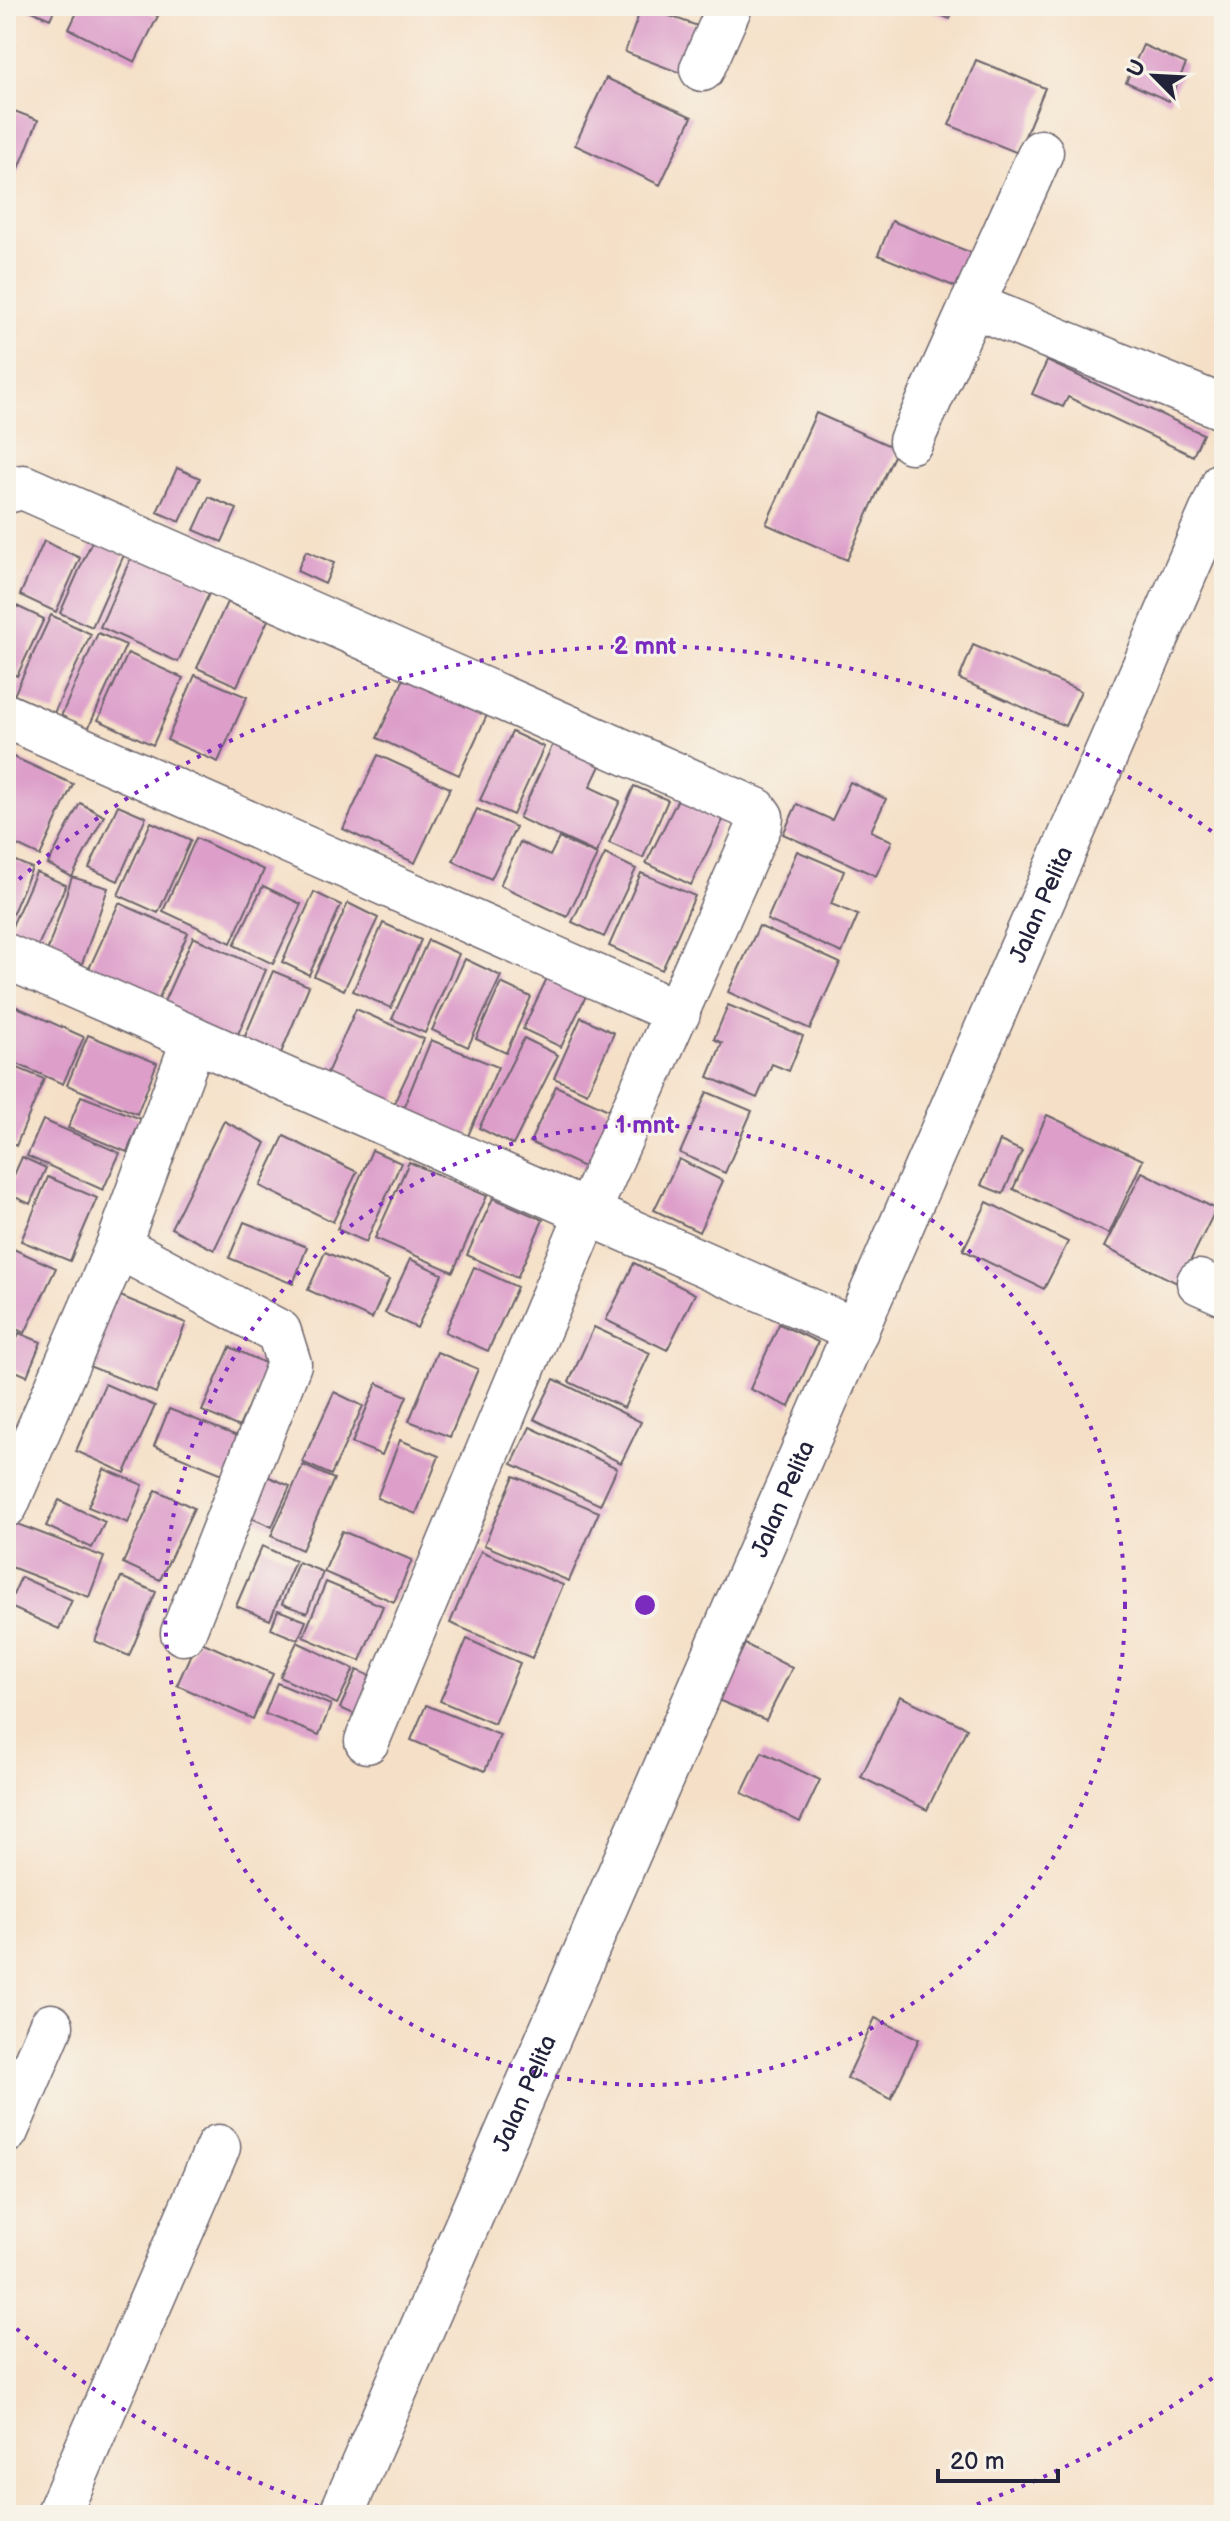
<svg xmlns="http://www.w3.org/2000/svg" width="1230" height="2521" font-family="'Balsamiq Sans',sans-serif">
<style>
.building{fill:#dd9fca}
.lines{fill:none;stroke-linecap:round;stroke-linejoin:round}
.minor-casing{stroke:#6c646c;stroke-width:47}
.minor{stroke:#fff;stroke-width:44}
.ring{fill:none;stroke:#7b2cbf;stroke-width:4;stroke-dasharray:4 8}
.labels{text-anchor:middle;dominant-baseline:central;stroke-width:6;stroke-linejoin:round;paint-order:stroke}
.street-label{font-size:24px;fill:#22223b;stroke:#f7f3e8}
.centre{fill:#7b2cbf;stroke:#f7f3e8;stroke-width:4}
.ring-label{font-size:24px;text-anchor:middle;font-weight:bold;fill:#7b2cbf;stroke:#f7f3e8;stroke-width:6;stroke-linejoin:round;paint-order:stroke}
</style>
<rect width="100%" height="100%" fill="#f7f3e8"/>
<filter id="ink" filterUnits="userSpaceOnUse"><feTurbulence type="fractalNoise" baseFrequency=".0125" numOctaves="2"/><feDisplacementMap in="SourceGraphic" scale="16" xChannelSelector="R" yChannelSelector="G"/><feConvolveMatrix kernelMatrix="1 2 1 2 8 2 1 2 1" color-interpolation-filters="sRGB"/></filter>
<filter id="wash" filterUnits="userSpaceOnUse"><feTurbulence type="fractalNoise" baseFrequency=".006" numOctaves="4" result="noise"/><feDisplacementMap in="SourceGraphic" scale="32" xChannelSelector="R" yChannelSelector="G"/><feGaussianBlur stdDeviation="1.8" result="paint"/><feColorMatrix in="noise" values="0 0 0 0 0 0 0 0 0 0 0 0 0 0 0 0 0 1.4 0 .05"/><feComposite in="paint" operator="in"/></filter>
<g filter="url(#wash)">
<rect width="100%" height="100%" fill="#f5e0c7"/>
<g id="blocks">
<path class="building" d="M21,6H56L50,19Z
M80,6H136L158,16L135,62L69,29Z
M642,6L709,30L691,77L625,52Z
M918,6H955L950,19Z
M1143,45L1186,64L1169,101L1126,82Z
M976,60L1045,88L1018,153L949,125Z
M606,78L692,117L660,185L575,145Z
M9,109L38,120L13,184L6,181V116Z
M892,221L972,253L958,288L878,255Z
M1047,361L1203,434L1193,456L1068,397L1063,407L1032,394Z
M816,413L897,449L847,560L766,524Z
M177,468L200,478L180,522L157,512Z
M209,497L237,509L222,542L194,530Z
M44,541L80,558L56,612L20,595Z
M92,541L124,555L92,627L60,613Z
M134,551L212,587L178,662L100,627Z
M306,551L334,563L325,584L297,571Z
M6,601L44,619L17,676L6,670Z
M227,602L268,620L237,686L197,668Z
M51,615L91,634L54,713L14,695Z
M98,633L126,645L88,729L61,716Z
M973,645L1081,691L1065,726L959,679Z
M128,653L183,678L153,745L98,720Z
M195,675L247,697L218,762L167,740Z
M405,676L488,713L459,775L377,738Z
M559,731L606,753L590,787L620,801L596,853L519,818Z
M512,732L544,747L513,815L480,800Z
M7,754L73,784L40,856L6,840Z
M378,755L450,788L415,863L343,829Z
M850,782L886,799L871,831L892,841L876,876L783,834L797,804L832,820Z
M634,786L668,800L643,858L609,843Z
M679,797L724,818L691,885L646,863Z
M80,803L104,816L72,877L48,864Z
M118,805L146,817L118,881L89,868Z
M477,809L516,827L491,879L453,861Z
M151,822L191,840L158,913L118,895Z
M196,838L264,870L231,943L163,911Z
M559,838L597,855L567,917L500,885L520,842L550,856Z
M797,851L844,871L831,904L858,915L842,953L767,920Z
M605,854L636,869L604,937L572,922Z
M6,857L32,868L6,929Z
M36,872L66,885L37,948L8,935Z
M641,873L695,896L662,970L609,946Z
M72,877L108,888L82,964L47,952Z
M263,886L301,904L273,964L234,945Z
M314,892L341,905L309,975L282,962Z
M119,903L188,933L151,1015L82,984Z
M348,903L378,918L344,990L314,976Z
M383,923L421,940L391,1008L353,991Z
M759,926L840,963L810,1029L728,992Z
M193,937L266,970L231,1050L157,1017Z
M428,940L459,954L425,1033L392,1019Z
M465,959L501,976L468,1047L432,1030Z
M273,971L309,986L276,1065L239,1050Z
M547,978L586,996L561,1047L523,1029Z
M501,983L531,997L506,1053L476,1039Z
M8,1003L84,1037L63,1084L6,1059Z
M728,1005L803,1036L789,1071L772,1064L757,1098L708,1077L722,1043L714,1039Z
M356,1009L424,1039L390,1112L323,1082Z
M581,1017L614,1033L587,1093L554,1078Z
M88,1035L157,1063L137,1114L67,1085Z
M524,1038L558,1055L513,1145L479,1128Z
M431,1040L498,1067L468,1136L403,1109Z
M6,1063L44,1079L16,1146L6,1141Z
M556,1086L615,1113L588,1169L530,1142Z
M707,1092L752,1111L725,1173L680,1153Z
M81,1096L141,1119L127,1152L68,1128Z
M1047,1115L1143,1160L1109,1234L1013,1189Z
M43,1120L120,1153L103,1190L27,1156Z
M224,1121L266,1143L214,1250L171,1228Z
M284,1136L357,1172L333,1222L260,1186Z
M1000,1141L1022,1151L1003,1194L981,1185Z
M372,1150L401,1163L366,1242L337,1229Z
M22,1157L46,1168L30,1204L6,1193Z
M679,1159L723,1181L699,1232L654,1210Z
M409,1162L487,1196L453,1272L375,1238Z
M1142,1172L1216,1209L1179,1284L1104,1247Z
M48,1177L97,1198L70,1261L21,1241Z
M493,1198L543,1220L517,1278L467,1255Z
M987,1202L1068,1242L1044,1289L963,1250Z
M244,1222L307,1247L293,1284L229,1258Z
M9,1247L56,1268L25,1333L6,1325V1253Z
M325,1252L389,1280L372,1319L308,1290Z
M410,1259L442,1274L417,1328L385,1313Z
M634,1263L695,1294L667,1350L606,1320Z
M474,1267L517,1287L488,1351L445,1332Z
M113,1293L186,1323L156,1393L84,1364Z
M779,1324L818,1342L789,1407L750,1389Z
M594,1327L650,1353L624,1408L569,1382Z
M19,1333L41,1342L27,1376L6,1367Z
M230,1347L267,1364L239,1427L202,1411Z
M437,1352L478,1369L450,1437L409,1421Z
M554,1379L641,1422L621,1463L534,1419Z
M377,1383L407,1396L382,1455L352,1443Z
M105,1384L155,1406L125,1473L76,1451Z
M334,1392L363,1406L331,1475L302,1462Z
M169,1409L245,1439L230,1477L154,1446Z
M530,1427L617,1468L600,1505L512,1464Z
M400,1440L439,1456L416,1514L377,1498Z
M303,1465L334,1479L302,1550L271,1536Z
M104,1469L143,1485L128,1523L88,1507Z
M267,1476L290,1486L272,1527L249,1517Z
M514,1476L599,1512L569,1581L484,1545Z
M156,1490L194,1508L160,1580L123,1563Z
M59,1500L105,1522L92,1548L46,1526Z
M12,1522L104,1557L89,1597L6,1565V1538Z
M342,1531L412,1560L394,1602L324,1572Z
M262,1546L295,1561L270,1620L236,1606Z
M481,1551L563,1585L532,1658L450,1623Z
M298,1562L323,1572L307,1613L282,1604Z
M21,1577L72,1600L59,1629L8,1606Z
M121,1577L156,1592L129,1656L95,1641Z
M326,1582L383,1606L360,1661L303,1637Z
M278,1610L306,1621L298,1640L271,1629Z
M467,1639L520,1663L494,1724L440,1701Z
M197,1640L273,1674L253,1719L177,1685Z
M297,1642L354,1669L337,1704L280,1677Z
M745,1644L792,1668L766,1720L718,1700Z
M357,1670L380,1680L363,1718L340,1708Z
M277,1683L331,1705L319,1735L265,1714Z
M900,1696L967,1728L927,1810L861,1777Z
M426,1705L500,1735L485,1771L411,1740Z
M762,1752L820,1780L800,1822L742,1793Z
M875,2018L919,2039L891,2099L847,2078Z"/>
</g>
</g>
<g filter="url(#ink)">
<use href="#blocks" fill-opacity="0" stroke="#6c646c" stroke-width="2"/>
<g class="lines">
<g class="minor-casing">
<g id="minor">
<path d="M702,69L730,6"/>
<path d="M972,305L1224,408"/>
<path d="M911,441L1041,152"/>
<path d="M6,491L23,487L756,810L761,817L760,824L588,1212L367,1741"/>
<path d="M6,716L678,1013"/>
<path d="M6,956L856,1331"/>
<path d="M118,1246L279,1332L289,1364L183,1633"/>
<path d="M1199,1282L1224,1293"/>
<path d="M6,1505L118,1246L194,1039"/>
<path d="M6,2131L51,2026"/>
<path d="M58,2515L218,2147"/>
<path id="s1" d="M341,2515L1224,483"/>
</g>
</g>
<use href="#minor" class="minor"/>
</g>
</g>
<g class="ring">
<circle cx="645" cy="1605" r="480"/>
<path d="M1222 2371A959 959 0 0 1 949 2514M341 2514A959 959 0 0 1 10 2323M10 887A959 959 0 0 1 1222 839"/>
</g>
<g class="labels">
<g class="street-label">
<text stroke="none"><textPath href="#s1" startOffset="1756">Jalan Pelita</textPath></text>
<text stroke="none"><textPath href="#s1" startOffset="1108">Jalan Pelita</textPath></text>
<text stroke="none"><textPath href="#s1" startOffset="460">Jalan Pelita</textPath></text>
</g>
</g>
<circle cx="645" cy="1605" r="12" class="centre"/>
<g class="ring-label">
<text x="645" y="654">2 mnt</text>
<text x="645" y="1133">1 mnt</text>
</g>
<rect width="1230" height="2521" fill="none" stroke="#f7f3e8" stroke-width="32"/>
<g transform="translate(1154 76) rotate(294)" stroke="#f7f3e8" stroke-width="6" paint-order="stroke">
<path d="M0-6L14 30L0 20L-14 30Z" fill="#22223b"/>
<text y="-12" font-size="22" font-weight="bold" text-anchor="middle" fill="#22223b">U</text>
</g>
<path d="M938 2469v12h120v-12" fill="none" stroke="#22223b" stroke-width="4"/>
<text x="950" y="2469" font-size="24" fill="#22223b" stroke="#f7f3e8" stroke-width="6" paint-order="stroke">20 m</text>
</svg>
